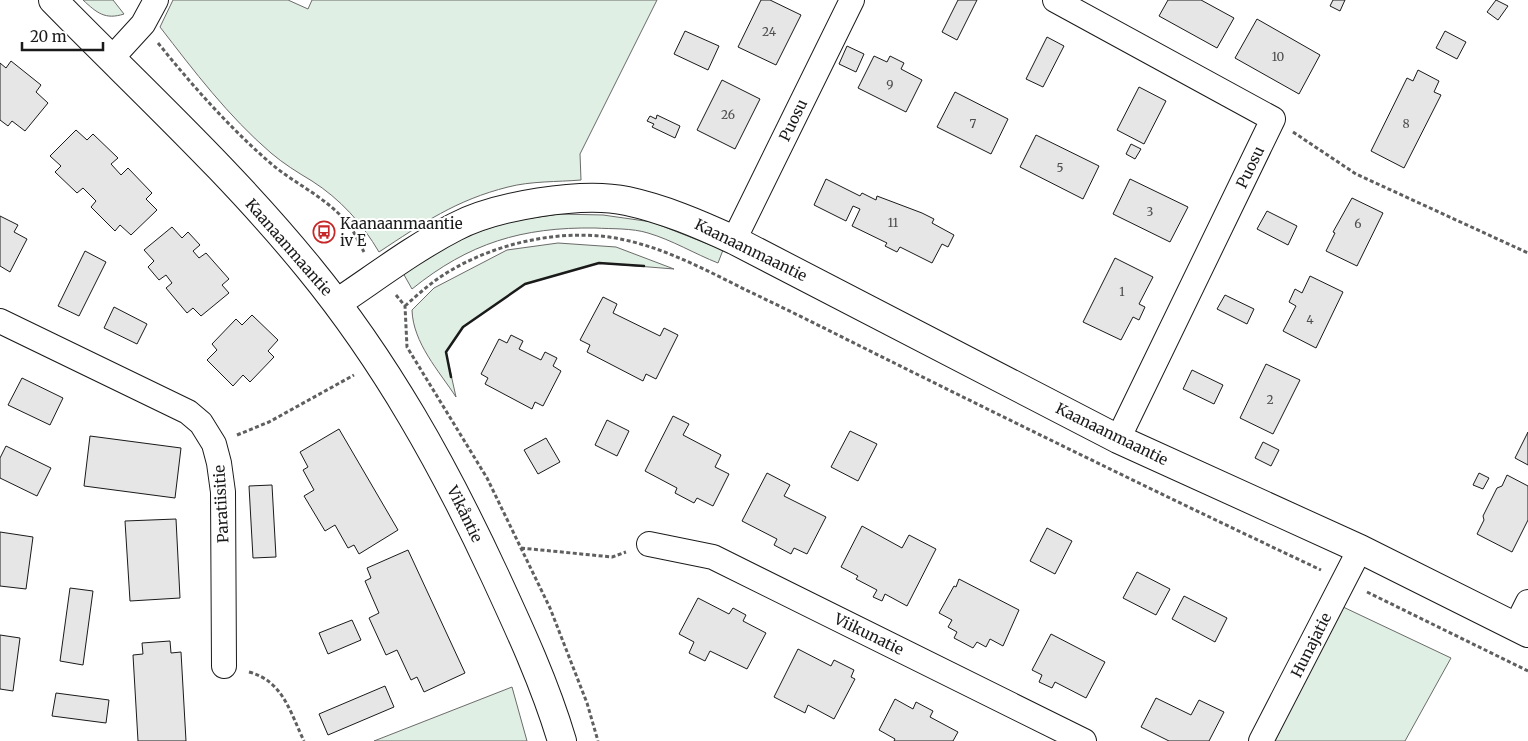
<svg xmlns="http://www.w3.org/2000/svg" width="1528" height="741" font-family="Merriweather,serif">
<style>
.green{fill:#e0efe3;stroke:#6a6a6a}
.building{fill:#e6e6e6;stroke:#1a1a1a}
.lines{fill:none;stroke-linecap:round;stroke-linejoin:round}
.street-casing{stroke:#1a1a1a;stroke-width:26}
.secondary-casing{stroke:#1a1a1a;stroke-width:30}
.path{stroke:#5f5f5f;stroke-width:3;stroke-dasharray:4 2.5;stroke-linecap:butt}
.street{stroke:#fff;stroke-width:24}
.secondary{stroke:#fff;stroke-width:28}
.wall{stroke:#1a1a1a;stroke-width:2.5}
.labels{text-anchor:middle;dominant-baseline:central;stroke-width:4;stroke-linejoin:round;paint-order:stroke}
.number-label{font-size:12px;fill:#4d4d4d}
.street-label{font-size:15px;fill:#1a1a1a;stroke:#fff}
.poi-label{font-size:15px;fill:#1a1a1a;stroke:#fff;text-anchor:start}
</style>
<rect width="100%" height="100%" fill="#fff"/>
<path class="green" d="M83,0H113L124,14C105,20 97,13 83,0Z
M173,0H288L308,9L312,0H657L580,154L581,180C557,182 531,181 508,187C456,200 423,223 379,252C362,223 340,199 312,181C297,172 284,164 271,153C228,116 194,71 160,27Z
M559,214L603,215L652,222L723,250L718,263C695,254 672,240 648,233C632,228 612,229 595,228C522,227 469,243 412,289L403,273L462,237L511,221Z
M558,243L616,247L674,269L599,263L525,284L463,327L446,352L456,397C439,371 413,343 412,310L434,288L507,250Z
M1341,606L1451,658L1405,741H1275Z
M512,687L527,741H374Z"/>
<path class="building" d="M761,0H770L801,15L776,65L738,47Z
M958,0H977L957,40L942,32Z
M1168,0H1201L1234,18L1217,48L1159,16Z
M1333,0H1345L1340,11L1330,6Z
M1496,0L1508,6L1498,20L1487,12Z
M1257,19L1320,55L1299,94L1235,58Z
M685,31L719,46L708,70L674,54Z
M1445,31L1466,42L1457,59L1436,48Z
M1047,37L1064,46L1043,87L1026,79Z
M847,46L864,54L856,72L839,64Z
M874,56L887,62L890,56L904,63L901,69L922,80L906,112L858,88Z
M11,61L41,85L36,92L48,103L25,131L12,121L8,126L0,120V63L6,68Z
M1418,70L1439,81L1434,92L1441,95L1404,168L1371,151L1407,78L1413,81Z
M722,80L760,99L735,149L697,130Z
M1139,87L1166,101L1144,144L1117,130Z
M955,92L1008,119L991,154L937,127Z
M657,115L680,126L675,138L652,127L654,124L647,121L650,116L656,119Z
M76,130L87,140L93,134L118,158L111,164L121,175L128,168L152,193L146,199L157,210L131,235L120,225L115,231L91,207L96,201L83,188L77,193L55,172L61,166L50,156Z
M1036,135L1099,166L1083,199L1020,167Z
M1131,144L1141,149L1135,159L1126,154Z
M826,179L860,196L862,193L876,200L877,196L922,213L934,219L932,223L954,235L948,247L942,244L932,263L900,247L897,252L885,246L887,243L852,226L860,209L853,206L846,221L814,205Z
M1130,179L1188,207L1170,242L1113,214Z
M1352,198L1383,213L1357,266L1326,251L1335,233L1333,232Z
M1267,211L1297,226L1288,245L1257,229Z
M0,216L18,225L14,232L27,239L10,272L0,266Z
M172,227L182,238L188,232L200,245L193,251L199,258L206,253L229,279L222,285L229,293L201,316L193,308L187,313L166,288L172,283L166,275L159,280L148,267L154,261L144,250Z
M85,251L106,262L79,316L58,306Z
M1115,258L1153,277L1139,304L1145,307L1139,320L1133,317L1121,340L1083,322Z
M1310,276L1343,292L1316,348L1283,331L1296,306L1289,302L1295,289L1302,293Z
M1225,295L1254,309L1247,324L1217,309Z
M603,297L617,304L613,313L660,336L664,328L678,335L656,379L646,374L643,381L587,352L590,345L580,340Z
M114,307L147,324L137,344L104,328Z
M252,315L278,340L268,351L274,357L250,382L243,375L233,386L207,360L217,350L212,344L236,319L242,325Z
M511,335L523,341L519,349L541,360L545,352L557,358L553,366L561,371L543,406L535,402L532,409L485,384L488,378L481,374L499,339L507,343Z
M1266,364L1300,380L1273,434L1240,418Z
M1192,370L1223,385L1214,404L1183,389Z
M22,378L63,398L50,425L8,405Z
M673,416L689,424L683,435L721,455L715,467L729,474L713,506L697,498L694,503L675,493L677,488L645,471Z
M607,420L629,431L617,456L595,445Z
M339,429L398,530L359,554L354,545L348,548L335,525L325,531L304,496L314,490L303,470L308,467L300,452Z
M850,431L877,444L858,481L831,467Z
M1528,432V465L1515,458Z
M90,436L181,448L175,498L84,486Z
M546,438L560,462L538,474L524,450Z
M1263,442L1279,450L1271,466L1255,458Z
M6,446L51,468L37,496L0,478V458Z
M767,473L790,485L784,496L826,517L807,554L794,548L791,554L774,545L777,539L742,521Z
M1479,473L1489,478L1483,489L1473,485Z
M1507,475L1528,486V520L1512,552L1477,534L1484,520L1483,516L1497,488L1502,486Z
M272,485L276,557L253,558L249,486Z
M176,519L180,598L130,601L125,521Z
M862,526L902,548L909,535L936,549L907,606L885,594L882,601L873,597L877,590L856,579L858,576L841,567Z
M1047,528L1072,541L1055,574L1030,561Z
M0,532L33,537L26,589L0,586Z
M408,550L465,673L424,692L417,677L411,680L397,650L386,655L369,618L379,613L365,581L371,578L367,568Z
M1137,572L1170,589L1156,615L1123,598Z
M959,579L1019,610L1003,646L990,639L986,647L977,642L973,648L954,638L957,632L948,627L952,620L939,613L954,586L956,587Z
M70,588L93,591L83,665L60,661Z
M1184,596L1227,618L1215,642L1172,619Z
M698,598L729,614L733,608L746,615L743,621L766,633L747,669L710,651L705,661L689,653L694,642L679,634Z
M352,620L361,640L328,654L319,633Z
M1051,634L1105,662L1086,698L1055,682L1052,688L1039,682L1042,675L1032,670Z
M0,635L20,638L13,691L0,689Z
M170,641L171,653L181,652L186,741H138L133,655L143,654L142,643Z
M798,649L831,666L834,660L854,670L851,677L855,679L834,719L808,705L805,713L774,697Z
M385,686L394,707L328,735L319,714Z
M56,693L109,700L106,723L52,716Z
M1156,698L1191,715L1199,700L1224,712L1209,741H1169L1141,727Z
M895,699L913,709L916,702L933,711L930,717L958,732L953,741H894L895,739L879,730Z"/>
<g class="lines">
<g class="street-casing">
<path id="street" d="M1055,0L1273,119L1118,439
M111,59L143,24L156,0
M734,240L852,0
M0,321L188,412L201,423L214,444L219,463L223,492L224,666
M649,544L713,557L1084,741
M1516,626L1528,602
M1261,741L1360,549"/>
</g>
<g class="secondary-casing">
<path id="secondary" d="M53,0C139,88 231,172 309,268C386,362 444,466 495,576C520,630 545,684 562,741
M337,303C376,277 414,248 455,227C495,206 582,191 627,201C664,209 699,224 734,240L1118,439L1360,549L1528,633"/>
</g>
<path class="path" d="M158,43C192,85 227,125 268,161C294,184 327,197 349,225C355,233 359,243 364,252
M1293,132L1356,174L1528,253
M396,295L405,306L407,347L487,478L550,608L587,703L598,741
M405,306C415,297 425,288 436,280C481,248 545,231 600,236C652,241 700,267 746,290C784,308 822,327 860,346C1013,422 1166,497 1321,570
M237,435L269,422L354,375
M521,548L612,557L626,552
M1367,592L1528,671
M249,672C283,681 290,712 304,741"/>
<use href="#street" class="street"/>
<use href="#secondary" class="secondary"/>
<path class="wall" d="M451,377L446,352L463,327L525,284L599,263L644,266"/>
</g>
<defs>
<g id="bus-ring" transform="scale(1.125)"><circle r="9.5" fill="#fff" stroke="#c62828" stroke-width="1.5"/><path d="M-5-6H5V4H4V6H2V4H-2V6H-4V4H-5ZM-3.5-4V0h7V-4ZM-3.5 1.2v1.5H-2V1.2ZM2 1.2v1.5H3.5V1.2Z" fill="#c62828"/></g>
</defs>
<g fill-rule="evenodd">
<use href="#bus-ring" x="324" y="232"/>
</g>
<g class="labels">
<g class="number-label">
<text x="769" y="31">24</text>
<text x="1278" y="56">10</text>
<text x="890" y="84">9</text>
<text x="728" y="114">26</text>
<text x="973" y="123">7</text>
<text x="1406" y="123">8</text>
<text x="1060" y="167">5</text>
<text x="1150" y="211">3</text>
<text x="893" y="222">11</text>
<text x="1358" y="223">6</text>
<text x="1122" y="291">1</text>
<text x="1310" y="319">4</text>
<text x="1270" y="399">2</text>
</g>
<g class="street-label">
<text transform="translate(793 120) rotate(-64)">Puosu</text>
<text transform="translate(1250 167) rotate(-64)">Puosu</text>
<text transform="translate(289 247) rotate(49)">Kaanaanmaantie</text>
<text transform="translate(751 250) rotate(26)">Kaanaanmaantie</text>
<text transform="translate(1112 434) rotate(26)">Kaanaanmaantie</text>
<text transform="translate(221 504) rotate(-93)">Paratiisitie</text>
<text transform="translate(465 514) rotate(64)">Vikåntie</text>
<text transform="translate(869 634) rotate(26)">Viikunatie</text>
<text transform="translate(1311 645) rotate(-63)">Hunajatie</text>
</g>
<g class="poi-label">
<text x="340" y="223">Kaanaanmaantie<tspan x="340" dy="17">iv E</tspan></text>
</g>
</g>
<path d="M22 42v8h81v-8" fill="none" stroke="#1a1a1a" stroke-width="2.5"/>
<text x="30" y="42" font-size="15" fill="#1a1a1a" stroke="#ffffff" stroke-width="4" paint-order="stroke">20 m</text>
</svg>
